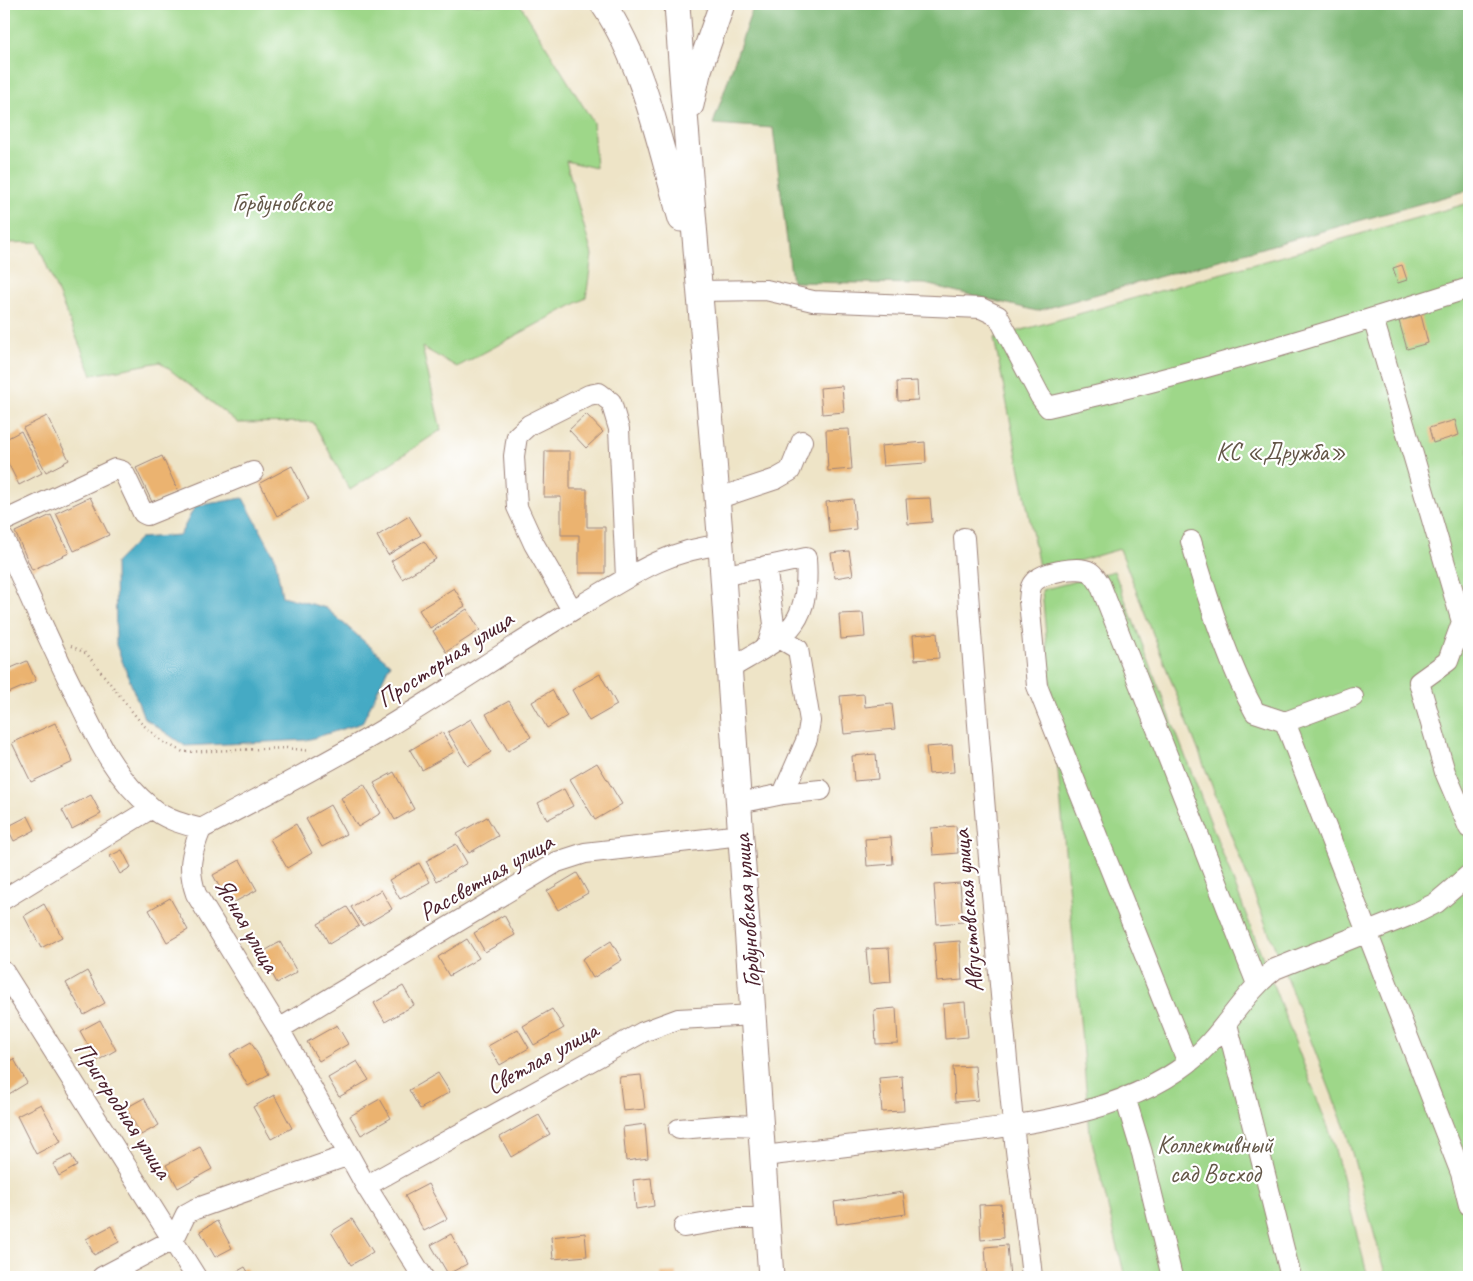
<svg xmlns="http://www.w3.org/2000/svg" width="1473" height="1281" font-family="Caveat,sans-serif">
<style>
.green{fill:#9ed789;stroke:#747b5a}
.forest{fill:#7eb875;stroke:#646c50}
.water{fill:#44aac4;stroke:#476478}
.building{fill:#ebb370}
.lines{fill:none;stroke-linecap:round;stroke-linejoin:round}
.minor-casing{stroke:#9c8279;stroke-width:22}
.major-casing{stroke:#9c8279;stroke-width:27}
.path{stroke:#9c8279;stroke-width:2.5;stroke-dasharray:1 4;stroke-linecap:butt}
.minor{stroke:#fff;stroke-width:20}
.major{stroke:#fff;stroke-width:25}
.labels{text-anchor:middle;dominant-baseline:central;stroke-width:4.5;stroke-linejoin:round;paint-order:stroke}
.park-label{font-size:25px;fill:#635647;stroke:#fff}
.street-label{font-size:25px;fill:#4a1f2b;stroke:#fff}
</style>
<rect width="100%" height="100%" fill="#fff"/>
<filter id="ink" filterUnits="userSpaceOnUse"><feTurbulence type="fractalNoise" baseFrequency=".02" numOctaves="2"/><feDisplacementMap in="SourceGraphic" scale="10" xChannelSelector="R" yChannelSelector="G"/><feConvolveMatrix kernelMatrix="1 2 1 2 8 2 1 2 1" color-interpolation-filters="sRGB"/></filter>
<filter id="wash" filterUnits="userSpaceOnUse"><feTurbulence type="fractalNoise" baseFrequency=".0096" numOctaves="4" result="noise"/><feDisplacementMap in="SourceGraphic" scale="20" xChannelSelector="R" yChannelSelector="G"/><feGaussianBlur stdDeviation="1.12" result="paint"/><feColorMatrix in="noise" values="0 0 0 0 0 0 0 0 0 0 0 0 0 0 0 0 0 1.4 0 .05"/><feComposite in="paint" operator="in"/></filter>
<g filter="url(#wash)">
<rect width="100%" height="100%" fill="#eee4c7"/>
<path class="green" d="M4,4H520L593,122L596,168L566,161L592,255L586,298L457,367L422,347L441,430L350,490L313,422L238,423L160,362L92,375L37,242L4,243Z
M1469,203V1277H1386L1346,1131L1120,549L1040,572L994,338Z
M1114,571L1332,1138L1368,1277H1125L1090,1133L1042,590Z"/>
<path class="forest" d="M754,4H1469V190L1037,311L925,284L792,282L773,128L713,124Z"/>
<path class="water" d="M243,498L275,557L282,596L326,608L390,664L362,723L307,740L185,746L144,718L116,645L115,563L140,538L180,535L195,506Z"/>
<g id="blocks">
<path class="building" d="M1402,265L1407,280L1398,283L1393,268Z
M1421,315L1428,343L1407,349L1399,321Z
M917,381L918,400L898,401L897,382Z
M842,386L844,412L822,414L820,388Z
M586,414L603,432L586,448L569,430Z
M47,416L69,460L46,472L23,428Z
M1455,420L1459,435L1433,443L1429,428Z
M849,429L852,469L828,471L826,430Z
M21,431L42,473L19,485L4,455V440Z
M925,442L926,463L883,466L881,446Z
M545,451H570V489H587V527H605V573H579V535H561V497H544Z
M162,456L178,491L152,502L136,468Z
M292,466L309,499L277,516L260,483Z
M90,497L109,535L74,551L56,513Z
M930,498L932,522L908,524L906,499Z
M853,499L856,529L829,532L826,502Z
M51,515L69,553L32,570L15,532Z
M409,516L421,535L388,555L377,536Z
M424,541L436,559L402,579L391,561Z
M849,551L853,575L835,578L831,553Z
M454,588L465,606L430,628L419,610Z
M467,609L480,630L446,652L433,631Z
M863,613L865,637L841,639L839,614Z
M937,633L939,658L915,660L913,635Z
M27,661L36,681L4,695V671Z
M600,674L617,705L589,721L572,690Z
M552,690L567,716L547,728L532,702Z
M864,694L865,707L892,704L895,729L844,734L840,696Z
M509,701L531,737L508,751L486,714Z
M471,719L491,752L468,766L448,732Z
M55,723L73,762L31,782L12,743Z
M442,732L454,752L422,770L410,750Z
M952,745L954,772L929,774L926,747Z
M876,754L878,779L854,781L852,756Z
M597,763L622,804L595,820L570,779Z
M394,772L414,809L395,820L374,783Z
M364,784L381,813L358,827L341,798Z
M564,789L573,806L547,820L538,803Z
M91,795L101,814L72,829L62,810Z
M330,805L346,834L322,847L306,819Z
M28,816L35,830L14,841L7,827Z
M487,817L498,836L469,853L457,834Z
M296,824L312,853L287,868L270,839Z
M956,826L958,853L933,855L931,828Z
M891,837L893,864L867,866L865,839Z
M456,844L467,863L437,881L426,861Z
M122,850L131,867L120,874L110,856Z
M240,860L257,890L229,905L213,875Z
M419,863L430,882L400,899L389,880Z
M577,873L588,893L558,910L547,891Z
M960,883L963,922L937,924L934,885Z
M381,890L392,909L363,926L351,907Z
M170,898L188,930L167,942L149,910Z
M44,904L62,937L41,948L24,916Z
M347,907L359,926L329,944L318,924Z
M504,915L515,935L485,952L474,933Z
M467,939L479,958L449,976L438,957Z
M611,941L622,960L593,978L582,959Z
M960,941L962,980L937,982L934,943Z
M280,942L297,972L277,983L261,953Z
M889,948L891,982L869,984L866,949Z
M87,971L105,1003L84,1015L66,983Z
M403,986L414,1005L385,1022L374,1003Z
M965,1002L968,1037L945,1039L943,1004Z
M896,1008L898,1043L876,1044L874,1010Z
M552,1009L564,1028L534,1045L523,1026Z
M100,1020L116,1050L97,1061L80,1031Z
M337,1025L348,1044L319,1061L307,1042Z
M518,1029L529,1048L500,1065L488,1046Z
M251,1042L269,1074L248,1086L230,1054Z
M14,1059L27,1083L4,1097V1065Z
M357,1061L369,1080L339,1097L328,1078Z
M975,1066L978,1100L955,1102L953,1067Z
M438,1073L450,1092L420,1109L409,1090Z
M641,1075L645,1109L623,1111L619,1077Z
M902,1076L904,1111L882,1112L879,1078Z
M274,1095L292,1128L271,1139L253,1107Z
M144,1098L159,1125L141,1135L126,1108Z
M380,1099L391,1118L361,1135L350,1116Z
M41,1104L61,1141L36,1154L17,1116Z
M539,1115L550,1134L511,1157L500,1137Z
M645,1124L648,1158L626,1161L623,1127Z
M200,1147L212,1169L178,1188L166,1165Z
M71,1155L77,1166L59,1176L53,1164Z
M651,1178L654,1206L636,1209L633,1180Z
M428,1184L447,1219L424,1231L405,1196Z
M903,1192L906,1214L837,1224L834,1202Z
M1001,1204L1003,1238L981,1240L979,1205Z
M352,1219L373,1252L351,1265L331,1232Z
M217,1221L232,1248L215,1257L200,1231Z
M111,1226L119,1242L94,1255L86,1239Z
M585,1233L587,1256L553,1259L551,1237Z
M451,1234L467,1264L448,1274L431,1245Z
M1007,1245L1010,1277H987L985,1247Z
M245,1267L251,1277H227Z
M676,1272V1277H661L660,1273Z"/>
</g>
</g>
<g filter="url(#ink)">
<use href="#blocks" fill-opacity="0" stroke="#9c8279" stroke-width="1"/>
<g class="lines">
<g class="minor-casing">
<path id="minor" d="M698,291L766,290L813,301L981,308L998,316L1040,396L1048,407C1191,375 1330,332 1469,288
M1373,318L1462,622L1448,661L1419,682L1445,772L1469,828
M716,499L776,479L790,471L802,441
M4,521L115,469L122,471L125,475L143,513L147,515L253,472
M964,538C978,733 994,928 1013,1123C1018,1175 1027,1226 1032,1277
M4,539C26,588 47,637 71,685C93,730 112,776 152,808C166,820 184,824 201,829C191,854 187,868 196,894L279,1029L366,1186L423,1277
M1191,541C1206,594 1228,664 1255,712L1285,722L1353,697
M766,566L774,624L767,647
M722,576L806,558C811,630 784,636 729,669
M572,610L534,544L517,507L514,456L517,436L529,425L589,395L599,393L611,402L619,429L626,578
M781,639L798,649L810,721L807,739L783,794
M1285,722L1461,1173L1469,1205
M739,803L783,794L821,790
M201,829C262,796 324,765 384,729C451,689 515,644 583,604C629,577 666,550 720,545
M4,899L152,808
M4,972L196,1277
M1227,1024L1291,1277
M279,1029L557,862L585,853L741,835
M1188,1063L1037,686L1029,601C1030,595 1029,587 1034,582C1043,572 1079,565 1090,572C1094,574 1097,580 1100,584L1257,984
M1125,1097L1142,1153L1172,1277
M679,1129L729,1125L762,1126
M764,1156C819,1149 874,1143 929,1136C1013,1126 1119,1117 1188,1063C1222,1037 1241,995 1275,969L1418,912L1436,903L1469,875
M366,1186L643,1032L678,1019L755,1015
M684,1227L738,1218H767
M102,1277L174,1239L186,1214L195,1209L349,1155"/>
</g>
<g class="major-casing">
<path id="major" d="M603,4C645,66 660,147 681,219
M677,4C689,185 707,366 721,547C739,791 756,1034 771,1277
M691,105L698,73L722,4"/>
</g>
<path class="path" d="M71,646L87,654L142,724L162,741L183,752L287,748L310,751"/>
<use href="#minor" class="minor"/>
<use href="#major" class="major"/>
</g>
</g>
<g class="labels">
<g class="park-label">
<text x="282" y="203">Горбуновское</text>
<text x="1281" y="452">КС «Дружба»</text>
<text x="1215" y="1145">Коллективный<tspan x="1215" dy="29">сад Восход</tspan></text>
</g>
<g class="street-label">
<text transform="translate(445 659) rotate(-33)">Просторная улица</text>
<text transform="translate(486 877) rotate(-30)">Рассветная улица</text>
<text transform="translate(747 911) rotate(-94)">Горбуновская улица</text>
<text transform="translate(968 911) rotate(-95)">Августовская улица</text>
<text transform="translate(247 925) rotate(60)">Ясная улица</text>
<text transform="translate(542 1058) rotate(-29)">Светлая улица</text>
<text transform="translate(123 1110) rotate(57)">Пригородная улица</text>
</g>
</g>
<rect width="1473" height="1281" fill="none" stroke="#fff" stroke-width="20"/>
</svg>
